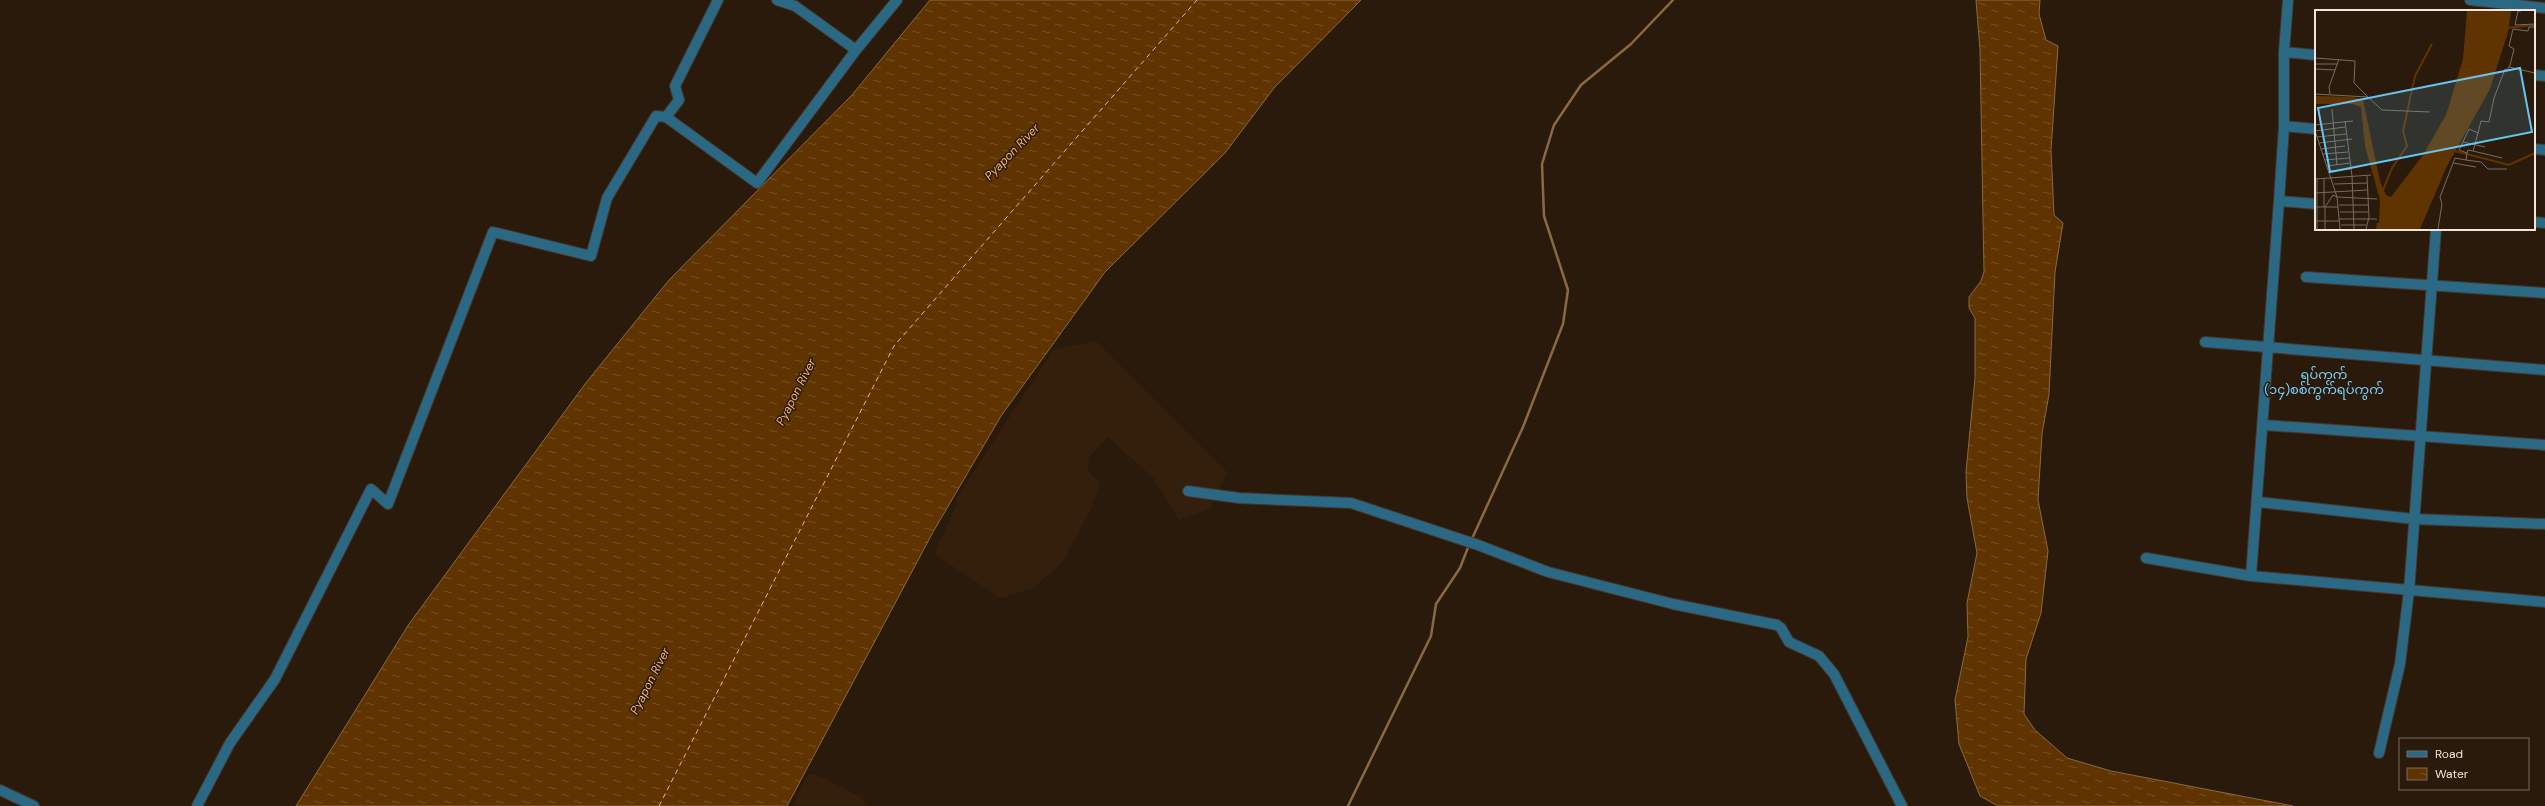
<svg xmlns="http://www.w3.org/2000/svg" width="2545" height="806" font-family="'DM Sans','Noto Sans Myanmar',sans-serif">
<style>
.built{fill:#331f0c}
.water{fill:url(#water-ripples);stroke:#8b6942}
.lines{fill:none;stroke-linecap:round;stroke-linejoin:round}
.stream{stroke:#8b6942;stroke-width:2.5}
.ferry{stroke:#f9b678;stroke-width:1;stroke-dasharray:5 4;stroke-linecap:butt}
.minor-casing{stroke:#453629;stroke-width:12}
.minor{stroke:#2b6883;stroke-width:10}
.labels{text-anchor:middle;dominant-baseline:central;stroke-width:3;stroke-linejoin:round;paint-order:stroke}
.water-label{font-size:12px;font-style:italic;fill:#f9b678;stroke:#291a0c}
.quarter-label{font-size:13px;fill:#7cd0f9;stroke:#291a0c}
.inset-river{fill:none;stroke:#603400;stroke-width:2}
.inset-road{fill:none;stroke:#796b5f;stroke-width:1}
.view{fill:#67c4f0;fill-opacity:0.15;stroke:#67c4f0;stroke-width:2}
.inset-edge{fill:none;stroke:#f0e5dc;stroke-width:2}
</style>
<defs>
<pattern id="water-ripples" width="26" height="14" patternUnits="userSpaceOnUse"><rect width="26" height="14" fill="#603400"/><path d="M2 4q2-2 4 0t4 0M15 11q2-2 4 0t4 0" fill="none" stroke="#775125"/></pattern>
</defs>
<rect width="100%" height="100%" fill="#291a0c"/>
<path class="built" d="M1096,341L1227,472L1210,509L1179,520L1153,478L1108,437L1089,457L1088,471L1100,482L1093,505L1063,562L1032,589L1000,598L934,554L957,504L956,499L1053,350Z
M808,774L822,777L861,797L869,806H793Z"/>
<path class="water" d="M930,0H1361L1274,88L1225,153L1105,272L1001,416L933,532L787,806H296L409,624L585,384L669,280L852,95Z
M1976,0H2040L2039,14L2046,40L2058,46L2051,150L2054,215L2063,223L2055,272L2049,394L2042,434L2038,500L2048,551L2041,613L2026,659L2024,714L2035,730L2067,758L2111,771L2293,806H1998L1980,796L1959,744L1955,700L1968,637L1967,603L1977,553L1967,498L1966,472L1975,378V318L1969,308V297L1981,281L1984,272L1980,50Z"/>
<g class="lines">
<path class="stream" d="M1471,541L1523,427L1563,324L1568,290L1544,216L1542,164L1554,125L1581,85L1631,44L1673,0
M1348,806L1431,636L1436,604L1460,568L1469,545"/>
<path class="ferry" d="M659,806L894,346L1197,0"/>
<g class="minor-casing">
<path id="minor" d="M718,0L675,86L679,100L666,117L757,183L856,50L897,0
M777,0L795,6L856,50
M2470,0L2545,8
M2284,52L2316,55
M2534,75L2545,76
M2284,126L2316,129
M2534,149L2545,150
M2279,201L2316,204
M2534,222L2545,223
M2306,277L2545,293
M2205,342L2545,370
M2264,425L2545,445
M1188,491L1239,498L1351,503L1478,545L1548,572L1673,604L1777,625L1781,628L1789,642L1819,656L1834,674L1902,806
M2258,502L2414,519L2545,524
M2146,558L2251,576L2545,602
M2251,576L2279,201L2284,126V52L2288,0
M2379,753L2400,664L2409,591L2436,229
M0,790L34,806
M197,806L230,743L275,679L371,489L388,504L493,232L591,256L607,198L656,116L666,117"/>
</g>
<use href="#minor" class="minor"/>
</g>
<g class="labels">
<g class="water-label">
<text transform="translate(1012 152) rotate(-46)">Pyapon River</text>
<text transform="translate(796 392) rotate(-63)">Pyapon River</text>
<text transform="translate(650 681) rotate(-63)">Pyapon River</text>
</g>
<g class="quarter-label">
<text x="2324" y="374">ရပ်ကွက်<tspan x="2324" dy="15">(၁၄)စစ်ကွက်ရပ်ကွက်</tspan></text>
</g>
</g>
<g transform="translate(2315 10)">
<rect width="220" height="220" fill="#291a0c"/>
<path d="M152,1H196L193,22L175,79L132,156L105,219H61L62,213H64L65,190L50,136L46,97L38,94H0V86L38,87L48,90L65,171L71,185L76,187L108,145L131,105L148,49Z" fill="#603400"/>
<path class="inset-river" d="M191,18L220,15M140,141L194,155L220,143M68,180L77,158L92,136L88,121L100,66L117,34M83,219L87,201L141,109L161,39L166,1"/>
<path class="inset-road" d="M206,1H203L200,15L220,14M0,48L40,51L39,73L53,87M0,54H22M194,57L220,63M0,59L20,60M0,84L53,87L67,100L115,102M15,84L14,77L24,49M17,99L22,155M30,111L37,166L39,219M0,115L38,111M0,121L30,117M0,121L22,187M163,123L166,111L174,112L179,88L190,59L192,60L195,55L199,39L194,36L198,19L213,21L214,17H220M2,127L31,124M148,132L170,137M4,133L37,129M6,139L30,136M158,141L187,148M8,144L33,142M10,150L34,148M151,150L166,152L173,159H192M138,153L161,157M12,156L35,153M14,161L36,159M0,169L56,165M19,174L52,173M0,183L52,180M22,187L62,189M24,195H53M0,197H23M9,197V168M25,202H53M24,209H62M0,211H24M26,215H51M2,219V169M10,219V197L18,185L22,187L25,219M51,219L54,207L52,166M123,219L127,194L125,187L140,148L151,150L152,143L144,140L154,119L163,123L158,141L153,140L152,143"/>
<path class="view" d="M205,58L217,122L15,162L3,98Z"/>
<rect width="220" height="220" class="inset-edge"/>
</g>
<rect x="2399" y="738" width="130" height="52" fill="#291a0c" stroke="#796b5f"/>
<rect x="2407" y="751" width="20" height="6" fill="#2b6883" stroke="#796b5f"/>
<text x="2435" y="758" font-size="12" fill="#f0e5dc">Road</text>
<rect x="2407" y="768" width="20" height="12" fill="url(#water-ripples)" stroke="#796b5f"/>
<text x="2435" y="778" font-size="12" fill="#f0e5dc">Water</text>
</svg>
